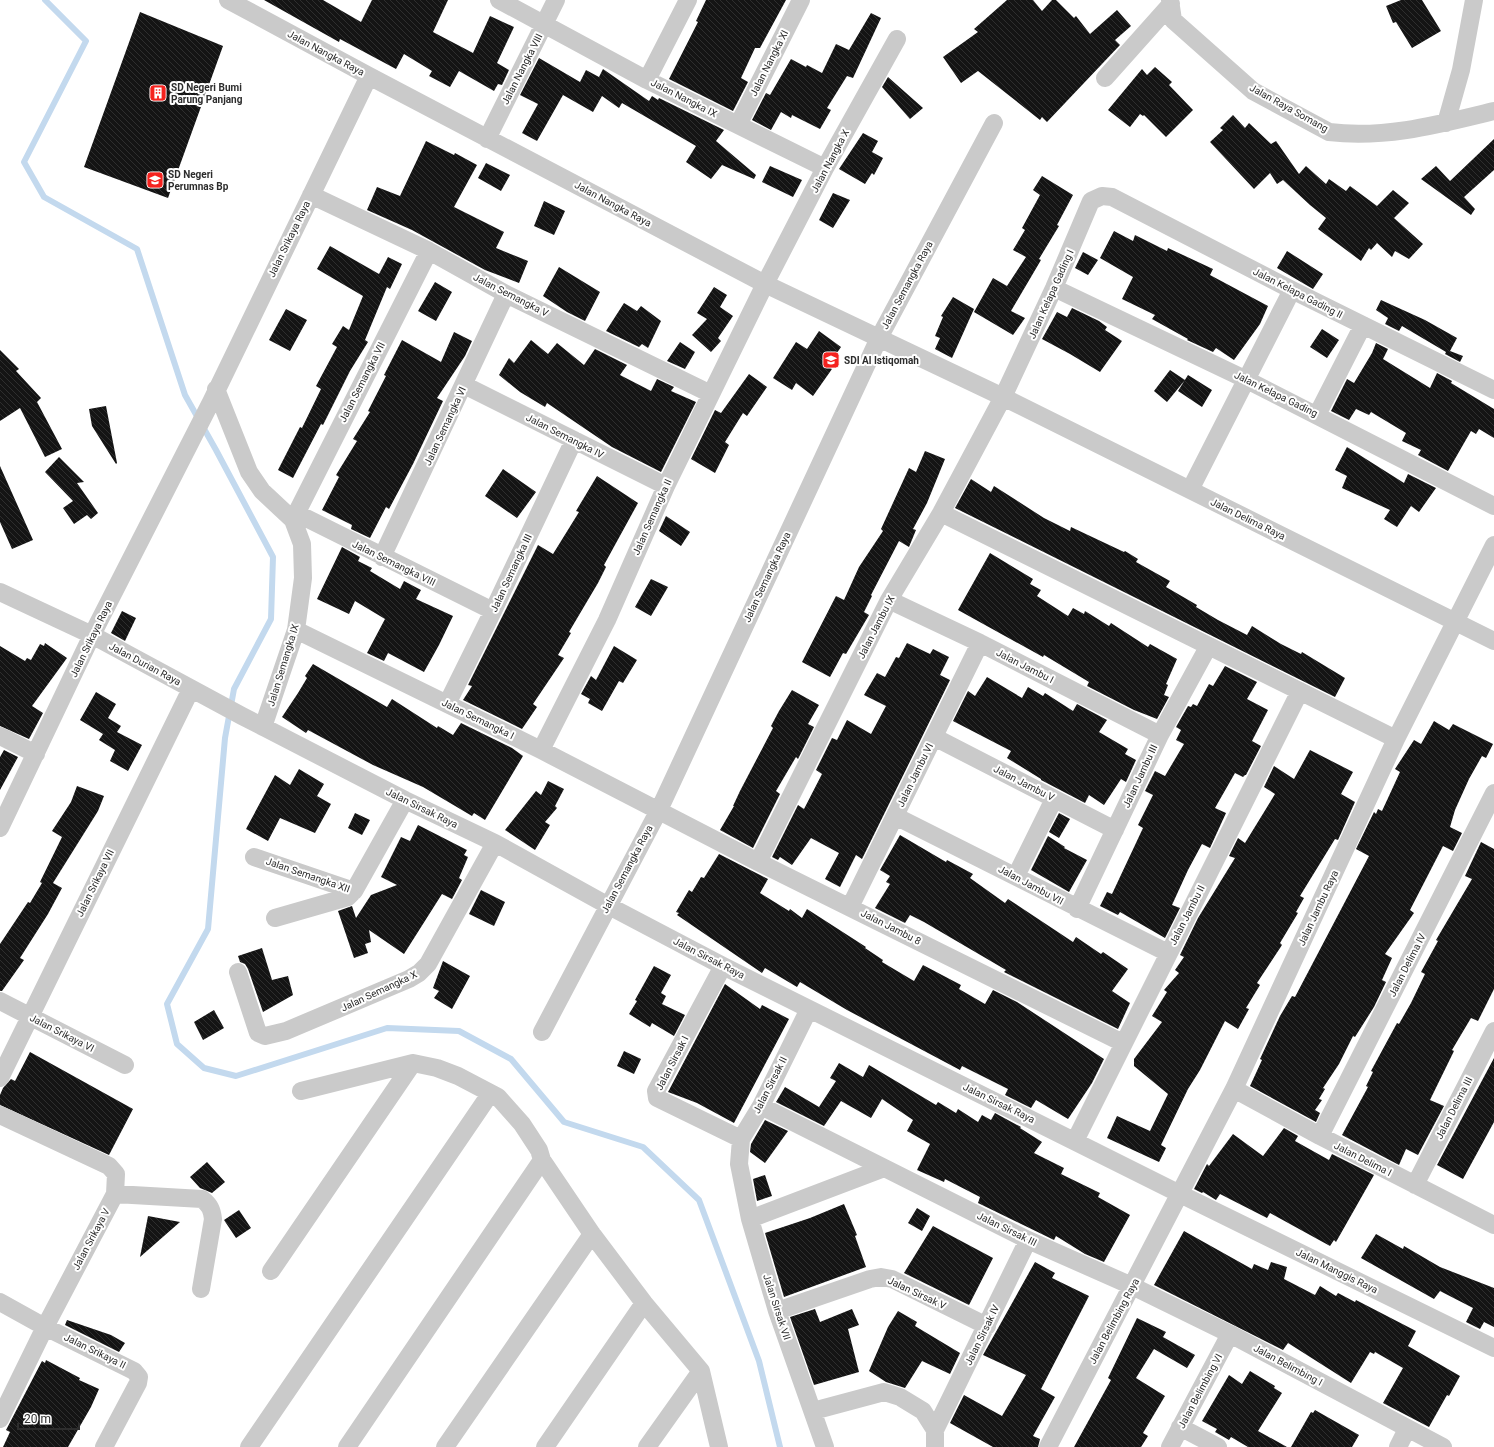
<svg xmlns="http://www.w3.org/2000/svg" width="1494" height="1447" font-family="Roboto,sans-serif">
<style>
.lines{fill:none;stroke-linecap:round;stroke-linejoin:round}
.stream{stroke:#c3d9ee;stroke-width:6}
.building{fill:url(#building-back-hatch)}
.minor{stroke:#cacaca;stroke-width:18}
.labels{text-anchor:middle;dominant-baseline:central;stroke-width:4;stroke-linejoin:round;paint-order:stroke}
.street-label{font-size:10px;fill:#2d2d2d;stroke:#fff}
.poi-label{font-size:10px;font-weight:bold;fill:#2d2d2d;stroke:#fff;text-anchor:start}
</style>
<defs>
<pattern id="building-back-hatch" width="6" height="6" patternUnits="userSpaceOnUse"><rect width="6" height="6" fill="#141414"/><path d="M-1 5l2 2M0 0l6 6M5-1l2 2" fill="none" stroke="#2e2e2e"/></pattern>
</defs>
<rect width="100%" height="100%" fill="#fff"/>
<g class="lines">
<path class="stream" d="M45,0L86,41L24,162L44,197L137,249L185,395L216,450L273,557L271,619L234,689L225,738L208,929L167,1004L177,1044L204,1068L236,1076L387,1028L459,1031L511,1059L564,1122L643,1147L699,1200L759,1361L780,1447"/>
</g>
<path class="building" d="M264,0H323L361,22L372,0H448L433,32L473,53L490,16L514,27L497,63L509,70L502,85L498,84L494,91L459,71L450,87L429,76L432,71L404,54L396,69L340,39L339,42Z
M706,0H786L760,48H755L741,78L748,82L733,111L669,79L698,22L696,21Z
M1007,0H1033L1042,11L1052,0H1056L1074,18L1076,16L1090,34L1117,10L1131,26L1115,40L1120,45L1047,122L1042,117L1040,120L978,71L961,83L943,57L978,32L974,29Z
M1401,0H1422L1441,31L1412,48L1396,22L1393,23L1386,6Z
M140,12L223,46L168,198L84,167Z
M871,13L881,18L853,78L847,76L827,108L831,110L820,129L792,115L791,118L781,112L771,130L752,120L766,93L770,95L791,59L806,67L807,65L822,73L836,44L849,50Z
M539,58L580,82L586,70L599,77L603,69L649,101L652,96L658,100L659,98L724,130L716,141L756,175L754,179L722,165L711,179L686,162L696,146L622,103L619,108L602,96L593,112L563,95L537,141L522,133L538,104L520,95Z
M1155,67L1172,82L1169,85L1193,110L1166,137L1144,115L1143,116L1140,114L1130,127L1108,110L1142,69L1147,75Z
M888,77L923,108L910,119L882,87Z
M1233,115L1245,128L1249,123L1271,144L1276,141L1299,174L1306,166L1326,184L1329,179L1346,191L1350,186L1377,206L1393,190L1409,203L1394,218L1423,244L1409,259L1395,251L1392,257L1377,243L1371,250L1369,248L1361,261L1318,229L1326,218L1310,205L1283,180L1277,184L1270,173L1254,189L1210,142L1223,130L1220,128Z
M863,133L878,141L872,152L883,158L874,175L872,173L865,184L839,169Z
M1494,139V170L1464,197L1475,209L1471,215L1421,179L1436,166L1450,181Z
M426,141L454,155L455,153L477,165L454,207L504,232L496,248L528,261L519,283L485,270L412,230L367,210L377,187L400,196Z
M486,163L510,175L501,191L478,178Z
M770,166L802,180L793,197L762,182Z
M1042,176L1073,195L1057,225L1059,226L1039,259L1041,260L1011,311L1025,318L1013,335L974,312L993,278L1007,286L1026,257L1013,250L1025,230L1022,228L1040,195L1033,190Z
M833,193L850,200L833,228L819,220Z
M544,201L565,211L554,235L534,226Z
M1114,231L1133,241L1135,235L1167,251L1168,248L1213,269L1210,275L1268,306L1260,324L1234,360L1216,348L1213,352L1187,340L1188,339L1152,319L1155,315L1122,299L1133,277L1100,258Z
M330,246L379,274L388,257L402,264L390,289L387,287L365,340L368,342L350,371L323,425L321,424L293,478L278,470L300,427L302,428L321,389L316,386L337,347L332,344L343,326L349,330L363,296L317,269Z
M1287,251L1323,274L1313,289L1277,268Z
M1083,252L1098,260L1088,275L1075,268Z
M559,267L600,292L585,321L567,312L543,296Z
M435,282L452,292L436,321L418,311Z
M714,287L727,295L720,307L733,316L718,338L721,341L711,352L692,335L707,319L697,313Z
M953,297L974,309L952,358L935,349L940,338L935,336L943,317L941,316Z
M1381,300L1425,320L1457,338L1450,351L1463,356L1460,362L1445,354L1446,352L1402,326L1399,331L1385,324L1388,318L1376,310Z
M624,303L637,311L641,306L661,321L648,348L642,344L639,347L606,331Z
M1072,308L1099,321L1107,327L1105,330L1122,341L1100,372L1070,354L1042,339L1057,312L1067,317Z
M286,309L307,320L290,351L269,340Z
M1322,329L1339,340L1327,358L1310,347Z
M819,331L841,347L828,366L832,369L813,396L796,383L792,390L773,378L796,342L807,349Z
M454,332L472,341L465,356L437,398L443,401L413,464L389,509L386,507L370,538L351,529L352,525L322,510L339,477L336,475L357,441L353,439L370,412L368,411L386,376L384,375L402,340L441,362Z
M531,340L548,354L557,343L584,365L595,349L627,365L620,375L651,391L657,379L674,387L671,391L696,402L661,472L612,447L547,403L545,407L520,392L499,375L509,358L514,363Z
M680,342L695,352L685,369L667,361Z
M1376,343L1388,349L1383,359L1430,388L1437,373L1452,381L1451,383L1494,409V438L1479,429L1476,434L1471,431L1448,471L1418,455L1421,450L1402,441L1406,433L1371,412L1369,415L1356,409L1349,420L1331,411L1347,379L1354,383L1372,353Z
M0,350L19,369L16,371L41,398L37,402L62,449L45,457L20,408L0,421Z
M1170,370L1185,380L1167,402L1154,391Z
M749,374L767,387L747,416L743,413L725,442L729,445L715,473L691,459L715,410L721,413Z
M1188,375L1212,390L1202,407L1178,391Z
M106,406L117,463L116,464L92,426L89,409Z
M1347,447L1404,483L1408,474L1436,488L1419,512L1411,506L1397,527L1384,519L1390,510L1342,488L1347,476L1335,470Z
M925,451L945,459L927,503L913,529L916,530L909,547L899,541L871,595L872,596L864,612L869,615L846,654L843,653L830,677L802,662L836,596L844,600L859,567L883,531L881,529L909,468L916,472Z
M59,457L84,482L77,483L98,513L91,519L87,515L74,524L63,508L73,501L45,472Z
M0,466L33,540L12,549L0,522Z
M503,469L536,492L517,518L485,496Z
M597,476L638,503L604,565L606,567L598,583L569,632L571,633L558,655L564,658L533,704L537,707L522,729L463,700L472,686L468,685L538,545L553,554L579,512L576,511Z
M971,479L991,492L994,486L1044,518L1070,531L1071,527L1124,552L1125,551L1138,559L1136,562L1170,581L1166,587L1197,605L1196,607L1218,620L1247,635L1252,626L1281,644L1301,654L1302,652L1345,678L1335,697L955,508Z
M666,516L690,532L681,546L659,531Z
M342,547L360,557L358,561L372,568L370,571L400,589L404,581L421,590L416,599L453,616L439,645L424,672L388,653L384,661L367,653L385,619L355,601L349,614L317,599Z
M990,553L1033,579L1030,584L1041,590L1037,596L1068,616L1073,608L1084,614L1085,611L1109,626L1111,623L1148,647L1150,644L1177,659L1166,684L1168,685L1164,695L1169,697L1157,719L1134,710L1087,686L1089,682L1044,655L1043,657L958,610Z
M651,579L668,587L651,616L635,607Z
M122,611L136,618L125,641L111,633Z
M45,643L67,658L32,706L43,713L29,739L0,726V646L25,661L27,658L31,660L40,644L44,646Z
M907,643L930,654L933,649L949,657L940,675L950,680L862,859L856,855L840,887L825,879L839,853L811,838L792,865L780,857L778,860L772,857L798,805L804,809L822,774L816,770L832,738L837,740L847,720L871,734L886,706L864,695L877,673L885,677L896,657L899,658Z
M614,646L637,660L623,683L619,681L602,711L588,703L590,699L581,694L591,676L596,680Z
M313,664L387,707L392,699L437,728L438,726L453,735L461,723L512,748L523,756L485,820L474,813L472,816L423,787L373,765L308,730L306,733L282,717L298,693L307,678L305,676Z
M1225,666L1257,682L1247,699L1268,710L1252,741L1261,746L1246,775H1245L1243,777L1235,773L1215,808L1226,813L1210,848L1202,844L1188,870L1172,905L1180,908L1165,938L1120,912L1118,915L1100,906L1107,892L1112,894L1143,828L1138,825L1153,795L1145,791L1155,771L1165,776L1184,744L1176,740L1181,730L1176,727L1188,706L1191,707L1193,704L1197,706L1209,684L1213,686Z
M987,677L1022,698L1028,687L1043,696L1045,693L1073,711L1077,704L1107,720L1099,732L1128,749L1125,754L1136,760L1126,782L1121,779L1104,805L1089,795L1085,803L1041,780V779L1007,758L1011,751L953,721L968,691L975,696Z
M792,690L819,705L808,724L814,727L798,759L796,757L776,791L780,794L753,848L720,830L734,806H733L740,791L773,728L771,726L779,711Z
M96,692L116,704L108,718L121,726L117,732L142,745L128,771L110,761L115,750L99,740L103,734L80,720Z
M1434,721L1449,730L1453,724L1493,744L1486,758L1482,756L1469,779L1455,810L1450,827L1462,833L1453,851L1443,846L1410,910L1414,913L1385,954L1392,958L1382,980L1386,982L1374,1007L1355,1037L1353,1036L1339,1064L1323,1088L1325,1089L1319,1099L1322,1100L1315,1110L1320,1113L1316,1122L1250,1086L1262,1060L1260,1059L1280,1016L1292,996L1295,997L1369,856L1356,849L1374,812L1376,814L1378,809L1382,811L1400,772L1395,769L1414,740L1421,744Z
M4,750L18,757L0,790V757Z
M1310,750L1353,772L1341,794L1355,802L1338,840L1335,839L1300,896L1304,898L1296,912L1298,913L1280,943L1282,945L1257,983L1260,985L1246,1008L1249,1009L1238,1029L1225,1021L1200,1070L1188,1089L1161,1145L1166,1148L1159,1162L1107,1138L1117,1116L1150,1131L1168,1094L1134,1066V1059L1162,1022L1152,1016L1167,992L1164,990L1179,973L1175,970L1184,957L1180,955L1198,918L1235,858L1229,856L1238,838L1245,843L1275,794L1264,787L1274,766L1294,779Z
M299,769L324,784L317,796L331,804L315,833L280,818L268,841L246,829L275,775L290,785Z
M548,781L564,789L555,806L557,808L545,822L550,825L535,850L505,830L536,791L541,795Z
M77,786L104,796L98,811L53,883L62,888L48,914L20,958L24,960L2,991H0V944L28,902L30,903L42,883L40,882L62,837L52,831L71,802Z
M355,813L370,820L362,835L348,828Z
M1059,813L1070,819L1059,838L1049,832Z
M418,825L467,850L464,855L468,857L459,878L462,880L452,899L442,894L404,954L369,930L371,942L365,944L368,953L354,958L338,911L352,906L356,918L371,895L397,885L381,877L401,837L410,841Z
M900,835L946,862L947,860L973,874L970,878L1005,903L1008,899L1073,942L1076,937L1101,954L1103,952L1128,969L1112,991L1130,1003L1118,1029L1004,972L1006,970L924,922L910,915L905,923L875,908L890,884L886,882L890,876L880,870Z
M1048,836L1065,847L1064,848L1087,860L1069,892L1031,870Z
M1481,842L1494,849V989L1478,1021L1471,1018L1452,1050L1454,1051L1430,1100L1444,1106L1418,1155L1406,1149L1399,1165L1342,1135L1368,1087L1366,1086L1373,1072L1371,1071L1397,1023L1399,1024L1411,1003L1425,974L1421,972L1438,941L1436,940L1472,879L1465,876Z
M719,854L768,879L760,893L789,911L790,909L802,918L807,909L866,947L865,948L883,960L882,962L914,981L923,965L961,985L959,989L985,1004L993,990L1017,1002L1104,1059L1092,1083L1068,1119L1036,1100L1031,1108L1005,1095L1008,1089L962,1066L960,1070L847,1010L800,982L797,987L765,968L762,973L677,915L679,913L676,912L689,890L692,892L701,877L704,878Z
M481,890L505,902L494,926L469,914Z
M262,948L272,980L288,976L293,995L263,1012L248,969L245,964L240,962L238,956Z
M443,961L470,976L452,1009L434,998L439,991L433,988Z
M654,966L671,975L661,993L666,996L662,1004L685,1015L674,1036L652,1023L650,1027L629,1014L637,1001L635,1000Z
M725,984L760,1009L762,1005L789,1019L734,1123L697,1103L668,1092Z
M214,1010L224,1028L203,1040L194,1022Z
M624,1051L641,1059L634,1074L617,1066Z
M30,1052L133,1109L109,1155L0,1105V1095L3,1088L11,1079L15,1081Z
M1494,1058V1122L1463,1179L1437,1165Z
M839,1063L863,1077L869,1065L936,1105L938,1102L956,1113L958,1109L978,1122L982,1115L991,1120L995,1113L1021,1127L1020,1128L1042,1142L1034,1153L1064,1168L1061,1174L1100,1193L1098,1197L1130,1215L1104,1262L1085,1254L1056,1236L1054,1240L978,1203L980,1197L945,1179L944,1182L917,1170L930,1144L907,1131L913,1120L882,1099L871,1118L841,1101L824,1126L776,1102L785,1087L819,1107L836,1081L830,1078Z
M765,1120L788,1131L765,1163L750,1152L751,1144Z
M1284,1128L1298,1136L1295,1141L1329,1160L1332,1154L1374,1175L1336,1242L1334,1240L1330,1246L1270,1213L1267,1218L1220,1194L1216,1200L1203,1192L1202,1193L1194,1189L1207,1164L1209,1166L1233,1134L1263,1156Z
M207,1162L225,1182L212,1193L200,1188L190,1177Z
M765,1175L772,1196L757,1201L753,1179Z
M844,1204L857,1235L855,1236L866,1267L784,1297L765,1233L810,1218Z
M917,1208L930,1216L922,1231L908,1223Z
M239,1210L251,1228L236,1238L224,1220Z
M148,1216L180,1222L140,1257Z
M933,1226L993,1258L969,1305L904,1273Z
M1184,1231L1252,1269L1254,1264L1268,1270L1271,1262L1287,1267L1284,1279L1315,1295L1320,1286L1336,1296L1338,1293L1355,1302L1356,1300L1416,1331L1408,1346L1460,1376L1449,1396L1447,1395L1429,1427L1383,1403L1403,1368L1375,1352L1374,1354L1370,1352L1351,1383L1288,1343L1283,1350L1154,1285Z
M1376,1234L1403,1249L1404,1246L1440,1267L1494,1288V1327L1484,1322L1480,1329L1466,1322L1473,1308L1440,1291L1434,1299L1361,1258Z
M1035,1262L1055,1273L1052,1278L1089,1296L1041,1389L1055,1397L1033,1436L1040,1439L1038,1447H993L950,1423L964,1395L1002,1416L1026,1375L983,1355Z
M815,1309L820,1322L852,1309L859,1325L848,1329L859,1372L814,1385L790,1317Z
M898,1311L917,1322L915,1326L960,1353L950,1374L922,1361L905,1388L886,1382L869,1371L888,1327Z
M1137,1318L1166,1332L1163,1337L1195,1355L1187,1368L1154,1349L1136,1378L1165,1396L1143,1433L1148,1436L1141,1447H1074L1111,1380L1108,1378Z
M67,1320L111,1335L125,1343L119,1352L65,1325Z
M46,1360L80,1378L79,1380L99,1389L91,1407L68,1447H3L10,1432L6,1430L42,1361L45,1363Z
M1250,1371L1275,1386L1274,1388L1282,1393L1258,1431L1287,1447H1248L1231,1437L1229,1440L1215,1432L1217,1429L1202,1421L1229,1375L1242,1384Z
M1315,1410L1359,1435L1352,1447H1291L1311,1412L1313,1413Z"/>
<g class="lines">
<path class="minor" d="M228,0L369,76L765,284L1003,397L1494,641
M499,0L647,80L825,168
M1170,0L1173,20L1253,91L1329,132C1386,139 1440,124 1494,111
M1105,78L1171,4
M647,80L688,0
M1446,123L1461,70L1474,0
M738,125L801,0
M487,139L556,0
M311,195L429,251L506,294L711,394
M1054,288L1247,380L1494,506
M464,385L666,486
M216,389L249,472L262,491L293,520L302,544L303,578L296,630L263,727
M1317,415L1363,325
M1190,490L1292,290
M296,513L493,611
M941,513L1396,739
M293,520L429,251
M382,557L506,294
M0,592L92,635L242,716L405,800L495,843L607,905L723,966L1180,1194L1494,1348
M889,600L980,643L1160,735
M296,630L541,750L758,862L1123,1043
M447,704L493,611L574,440
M0,736L36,754
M934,737L1115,830
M541,750L607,620L666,486L765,284L825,168L897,39
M895,816L1168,953
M0,828L92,635L211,402L369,76
M254,857L354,891L405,800
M758,862L889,600L941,513L1003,397L1054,288L1091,201L1102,196L1112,197L1292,290L1494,390
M1016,876L1054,799
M850,907L980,643
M1077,909L1160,735L1208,647
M275,918L348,897L354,891
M723,966L656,1091L657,1098L741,1139
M238,972L258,1033L265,1036L286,1031L409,979L419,973L428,964L495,843
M0,1001L125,1065
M809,1009L761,1106L741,1139L739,1164L750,1219L777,1311L825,1447
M542,1032L659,810L879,338L994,123
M0,1078L191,689
M1234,1089L1320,1136L1494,1225
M301,1091L413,1063L437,1068L458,1076L498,1097L522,1124L539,1150L542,1160L592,1234L644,1303L701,1371L719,1447
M761,1106L1028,1240L1132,1286L1230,1334L1443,1447
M0,1115L109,1166L116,1174L115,1194L45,1327L0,1419
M1320,1136L1494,793
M1075,1141L1300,691
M1415,1185L1494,1031
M115,1194L202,1199C210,1205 212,1210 213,1219L201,1289
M750,1219L884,1168
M271,1271L413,1063
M0,1302L45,1327L134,1371L139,1377L138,1383L104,1447
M777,1311L870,1279L881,1277L892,1279L987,1326
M813,1411L884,1392L900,1397L923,1411L935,1430V1447
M1180,1427L1218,1447
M935,1430L1028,1240
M249,1447L490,1094
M347,1447L542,1160
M445,1447L592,1234
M545,1447L644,1303
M647,1447L701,1371
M1048,1447L1234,1089L1396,739L1494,545
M1170,1447L1230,1334
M1398,1447L1407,1429"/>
</g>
<defs>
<g id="building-square" transform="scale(0.9)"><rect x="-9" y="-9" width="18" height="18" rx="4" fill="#f5221e" stroke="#fff"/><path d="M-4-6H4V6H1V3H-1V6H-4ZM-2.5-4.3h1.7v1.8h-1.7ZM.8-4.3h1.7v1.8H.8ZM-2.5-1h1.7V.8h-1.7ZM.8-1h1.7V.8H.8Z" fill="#fff"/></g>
<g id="school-square" transform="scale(0.9)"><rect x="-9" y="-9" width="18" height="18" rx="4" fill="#f5221e" stroke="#fff"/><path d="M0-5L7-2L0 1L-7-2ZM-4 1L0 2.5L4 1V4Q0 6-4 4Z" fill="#fff"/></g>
</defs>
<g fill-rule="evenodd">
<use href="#building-square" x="158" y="93"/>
<use href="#school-square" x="155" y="180"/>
<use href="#school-square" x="831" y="360"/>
</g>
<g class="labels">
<g class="street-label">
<text transform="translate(326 53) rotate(28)">Jalan Nangka Raya</text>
<text transform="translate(769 63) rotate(-63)">Jalan Nangka XI</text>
<text transform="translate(522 69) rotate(-63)">Jalan Nangka VIII</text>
<text transform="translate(684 98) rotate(27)">Jalan Nangka IX</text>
<text transform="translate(1289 108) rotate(29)">Jalan Raya Somang</text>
<text transform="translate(830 161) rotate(-62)">Jalan Nangka X</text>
<text transform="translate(613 204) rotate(28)">Jalan Nangka Raya</text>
<text transform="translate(289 239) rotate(-64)">Jalan Srikaya Raya</text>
<text transform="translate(907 285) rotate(-62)">Jalan Semangka Raya</text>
<text transform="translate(1298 293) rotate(27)">Jalan Kelapa Gading II</text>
<text transform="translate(1051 294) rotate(-66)">Jalan Kelapa Gading I</text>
<text transform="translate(511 295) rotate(27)">Jalan Semangka V</text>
<text transform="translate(362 382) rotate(-63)">Jalan Semangka VII</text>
<text transform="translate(1276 394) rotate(26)">Jalan Kelapa Gading</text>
<text transform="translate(445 426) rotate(-65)">Jalan Semangka VI</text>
<text transform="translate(565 436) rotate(27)">Jalan Semangka IV</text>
<text transform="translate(652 517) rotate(-66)">Jalan Semangka II</text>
<text transform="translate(1248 519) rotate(26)">Jalan Delima Raya</text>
<text transform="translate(394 563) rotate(26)">Jalan Semangka VIII</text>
<text transform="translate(511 573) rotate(-65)">Jalan Semangka III</text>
<text transform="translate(767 577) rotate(-65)">Jalan Semangka Raya</text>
<text transform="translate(876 627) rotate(-63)">Jalan Jambu IX</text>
<text transform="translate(91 639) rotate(-64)">Jalan Srikaya Raya</text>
<text transform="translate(145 664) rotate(28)">Jalan Durian Raya</text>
<text transform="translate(283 665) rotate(-73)">Jalan Semangka IX</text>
<text transform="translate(1025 666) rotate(27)">Jalan Jambu I</text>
<text transform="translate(478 719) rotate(26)">Jalan Semangka I</text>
<text transform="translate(915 775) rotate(-64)">Jalan Jambu VI</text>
<text transform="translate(1140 776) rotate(-65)">Jalan Jambu III</text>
<text transform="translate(1024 783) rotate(27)">Jalan Jambu V</text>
<text transform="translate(422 808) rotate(26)">Jalan Sirsak Raya</text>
<text transform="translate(627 869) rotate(-62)">Jalan Semangka Raya</text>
<text transform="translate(308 875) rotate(19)">Jalan Semangka XII</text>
<text transform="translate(95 883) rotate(-64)">Jalan Srikaya VII</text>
<text transform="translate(1031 885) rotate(28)">Jalan Jambu VII</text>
<text transform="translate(1318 908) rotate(-65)">Jalan Jambu Raya</text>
<text transform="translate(1187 915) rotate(-63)">Jalan Jambu II</text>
<text transform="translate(891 927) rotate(27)">Jalan Jambu 8</text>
<text transform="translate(709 958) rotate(27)">Jalan Sirsak Raya</text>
<text transform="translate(1407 965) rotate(-63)">Jalan Delima IV</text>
<text transform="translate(379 991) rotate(-25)">Jalan Semangka X</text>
<text transform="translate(62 1033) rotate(27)">Jalan Srikaya VI</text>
<text transform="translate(672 1063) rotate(-63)">Jalan Sirsak I</text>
<text transform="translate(770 1085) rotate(-63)">Jalan Sirsak II</text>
<text transform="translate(999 1103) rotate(26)">Jalan Sirsak Raya</text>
<text transform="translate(1454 1108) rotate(-63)">Jalan Delima III</text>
<text transform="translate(1363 1159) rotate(27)">Jalan Delima I</text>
<text transform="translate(1007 1229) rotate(26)">Jalan Sirsak III</text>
<text transform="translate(91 1239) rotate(-62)">Jalan Srikaya V</text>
<text transform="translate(1337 1271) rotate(26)">Jalan Manggis Raya</text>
<text transform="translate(917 1293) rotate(25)">Jalan Sirsak V</text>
<text transform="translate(777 1307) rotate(72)">Jalan Sirsak VII</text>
<text transform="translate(1114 1321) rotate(-62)">Jalan Belimbing Raya</text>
<text transform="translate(982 1335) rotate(-64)">Jalan Sirsak IV</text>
<text transform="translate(95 1351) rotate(26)">Jalan Srikaya II</text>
<text transform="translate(1288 1365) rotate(28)">Jalan Belimbing I</text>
<text transform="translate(1200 1391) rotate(-62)">Jalan Belimbing VI</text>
</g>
<g class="poi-label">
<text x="171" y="87">SD Negeri Bumi<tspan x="171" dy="12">Parung Panjang</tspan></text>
<text x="168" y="174">SD Negeri<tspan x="168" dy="12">Perumnas Bp</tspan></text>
<text x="844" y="360">SDI Al Istiqomah</text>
</g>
</g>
<path d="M18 1423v6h61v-6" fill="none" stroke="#2d2d2d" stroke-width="2"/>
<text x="24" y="1423" font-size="12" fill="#2d2d2d" stroke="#ffffff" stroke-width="3" paint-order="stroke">20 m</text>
</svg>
